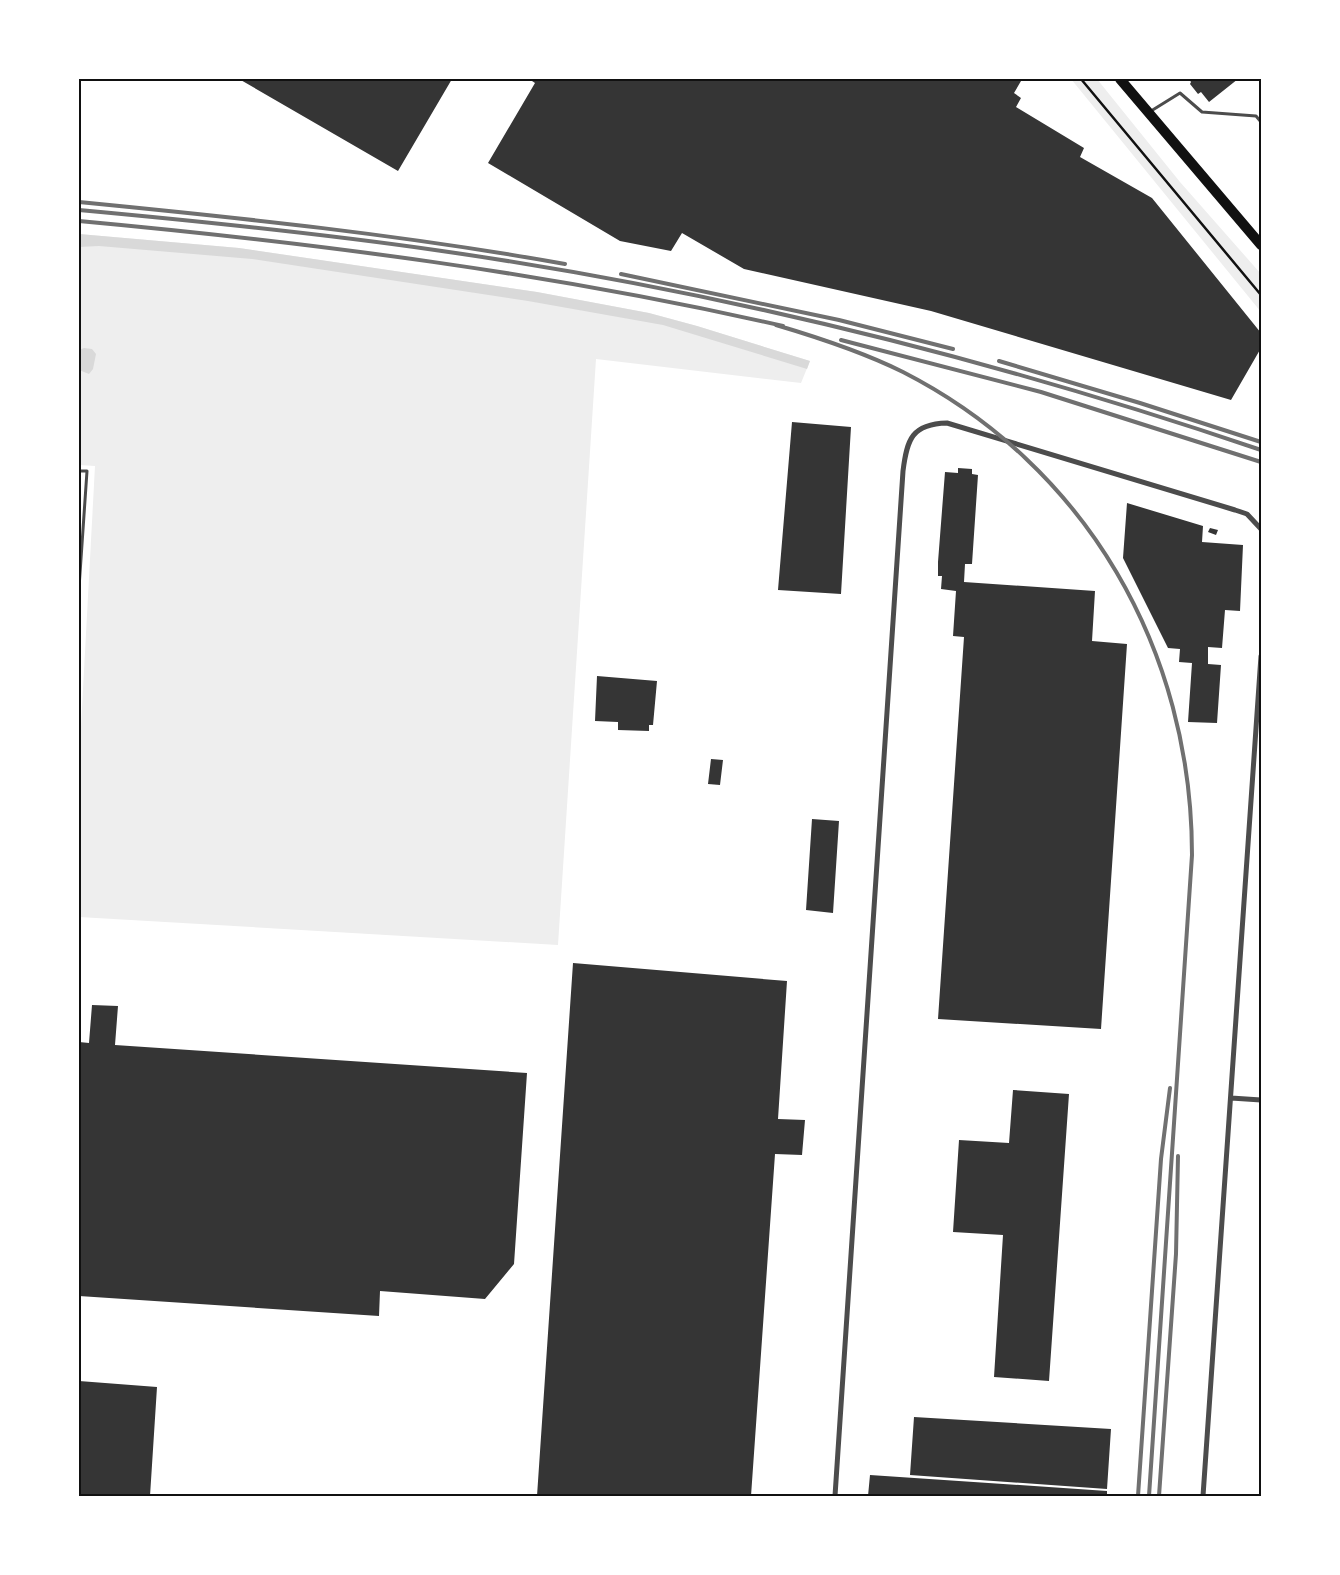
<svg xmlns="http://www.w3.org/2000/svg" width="1340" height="1575" font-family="Mulish,sans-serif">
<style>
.green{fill:#eee}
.water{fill:#d9d9d9}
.building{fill:#353535}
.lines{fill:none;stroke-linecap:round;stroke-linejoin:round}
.path{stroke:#111;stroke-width:2.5}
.service{stroke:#4c4c4c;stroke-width:3}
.minor{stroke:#4c4c4c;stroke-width:5}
.primary{stroke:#111;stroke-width:10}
.rail{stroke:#707070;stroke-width:4}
.neatline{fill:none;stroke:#111;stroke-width:2}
</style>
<rect width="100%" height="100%" fill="#fff"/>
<path class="green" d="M1071,79H1097L1180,182L1261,274V312Z
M79,234L239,248L537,292L649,313L697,326L810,361L801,383L596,359L558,945L79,917V764L95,466L79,465Z"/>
<path class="water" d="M79,234L239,248L537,292L649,313L697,326L810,361L807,369L663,325L528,301L252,259L99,246L79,247Z
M84,348L92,349L96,354L93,369L89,374L79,370V350Z"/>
<path class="building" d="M239,79H452L398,171Z
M529,79H1017L1021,81L1014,93L1021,98L1016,107L1084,148L1080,157L1152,198L1261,333V348L1231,400L931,311L744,269L682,233L671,251L620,241L488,163L535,83Z
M1189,79H1238L1209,102L1201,92L1198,94L1190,84L1191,82Z
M792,422L851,427L841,594L778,590Z
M958,468L972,469V474L978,475L972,564H965L964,582L1095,591L1092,641L1127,644L1101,1029L938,1019L964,637L953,636L956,591L941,589L942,576H938V562L945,472L958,473Z
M1127,503L1203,526L1202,542L1243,545L1240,611L1225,610L1222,648L1208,647V664L1221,665L1217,723L1188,722L1192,663L1179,662L1180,649L1168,648L1123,558Z
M1210,528L1218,530L1216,535L1208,532Z
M597,676L657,681L653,725H649V731L618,730V722L595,721Z
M711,759L723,760L720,785L708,784Z
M812,819L839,821L833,913L806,910Z
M573,963L787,981L778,1119L805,1120L802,1155L775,1154L751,1496H537Z
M92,1005L118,1006L115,1045L527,1073L514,1264L485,1299L380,1291L379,1316L79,1296V1042L89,1043Z
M1013,1090L1069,1094L1049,1381L994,1377L1003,1235L953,1232L959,1140L1009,1143Z
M79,1381L157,1387L150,1496H79Z
M914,1417L1111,1429L1107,1489L910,1475Z
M870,1475L1107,1491V1496H868Z"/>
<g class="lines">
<path class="path" d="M1081,79L1261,295"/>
<path class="service" d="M1151,111L1180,93L1202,112L1256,116L1261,122
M79,471H87L79,588"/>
<path class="minor" d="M1231,1098L1261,1100
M835,1496L903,471C907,439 912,424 947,423L1235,510L1247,514L1261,529
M1203,1496L1261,656"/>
<path class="primary" d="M1120,79L1261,245"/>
<path class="rail" d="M79,202C242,218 404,235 565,264
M79,210C198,221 317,233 435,250C716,290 993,359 1261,450
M79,221C316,243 550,273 783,326
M621,274L839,320L953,349
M776,325C820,338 863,352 903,372C1087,466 1192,651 1192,855L1149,1496
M841,340L1041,392L1261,462
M999,361L1140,403L1261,442
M1138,1496L1161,1159L1170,1088
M1159,1496L1176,1254L1178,1156"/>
</g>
<rect width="1340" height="1575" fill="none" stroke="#ffffff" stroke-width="160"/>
<rect x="80" y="80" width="1180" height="1415" class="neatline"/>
</svg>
